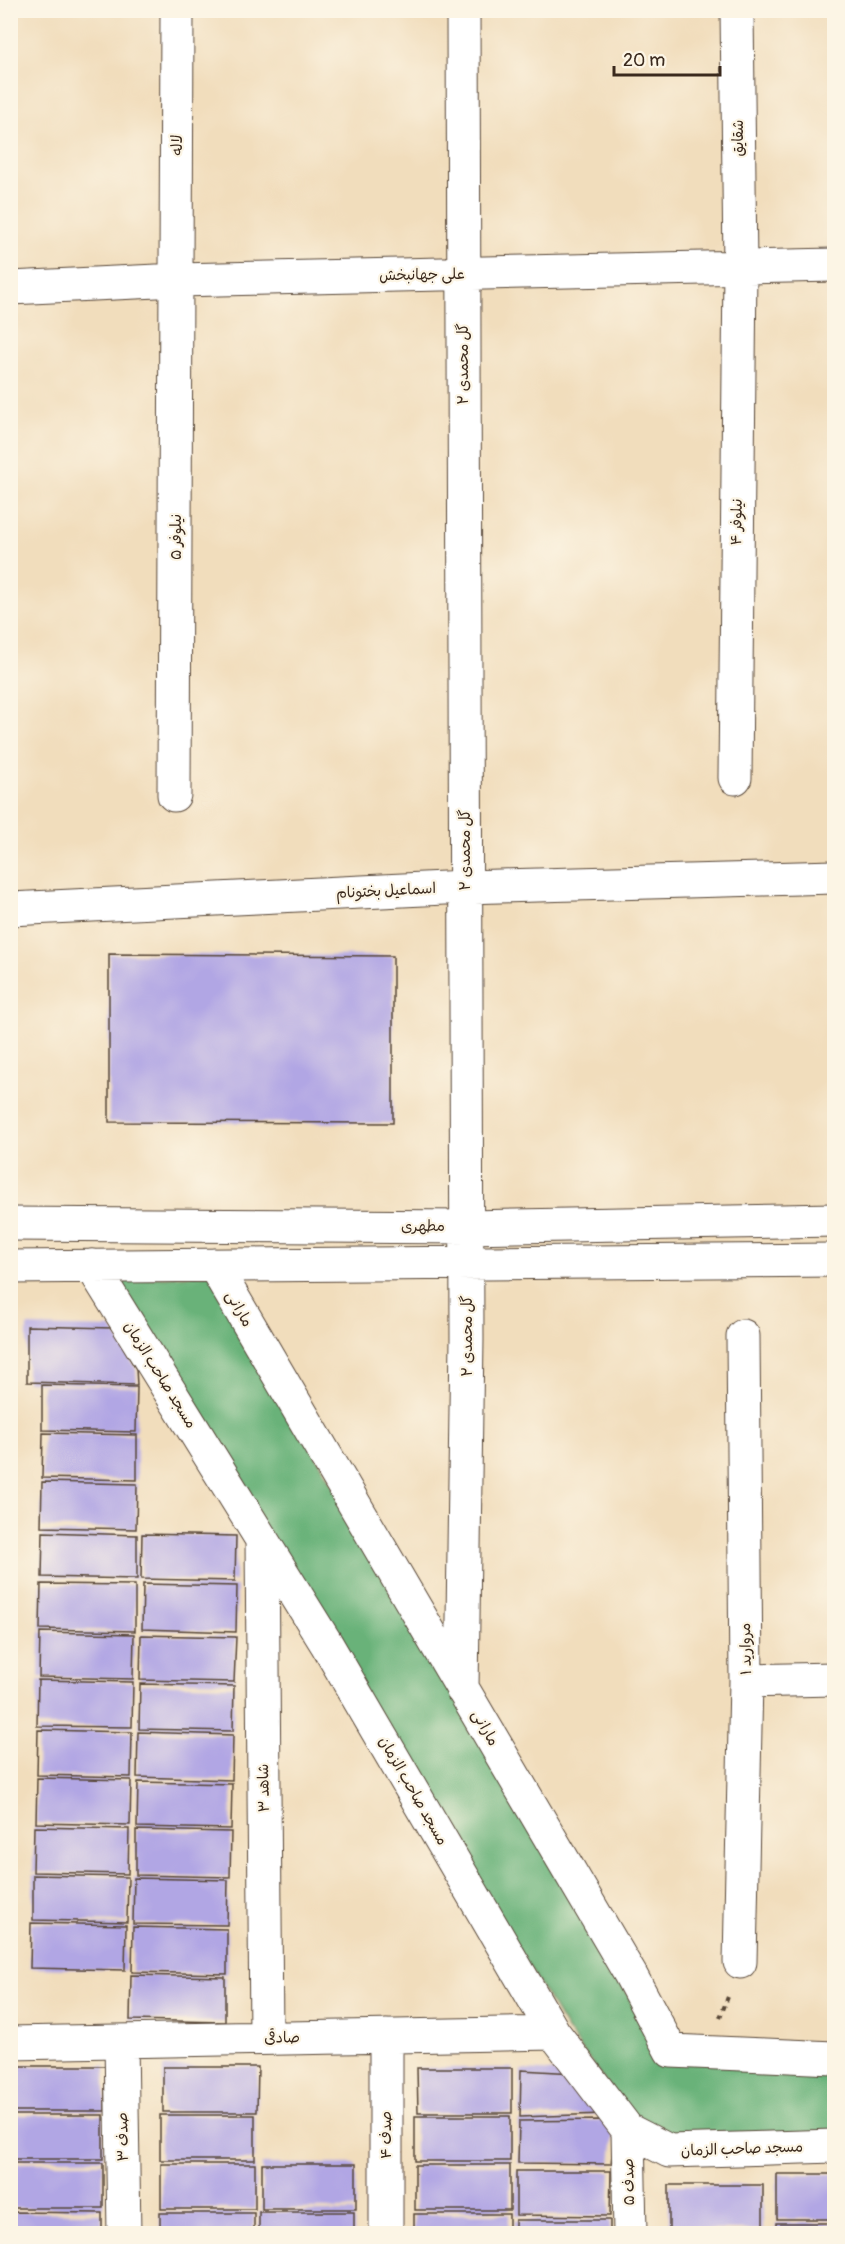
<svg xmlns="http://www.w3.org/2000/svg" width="845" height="2244" font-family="Pangolin,'Playpen Sans Arabic',sans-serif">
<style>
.forest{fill:#69b279;stroke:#526e4c;stroke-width:1.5}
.building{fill:#b1a6e4}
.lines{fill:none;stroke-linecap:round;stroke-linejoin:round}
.minor-casing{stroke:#564536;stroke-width:35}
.path{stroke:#564536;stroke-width:4;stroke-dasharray:4.5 4.5;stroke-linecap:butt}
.minor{stroke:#fff;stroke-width:33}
.labels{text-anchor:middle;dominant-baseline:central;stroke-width:4.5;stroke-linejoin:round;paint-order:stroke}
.street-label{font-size:15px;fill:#3b2a1e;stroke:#fcf5e5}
</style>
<rect width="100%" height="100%" fill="#fcf5e5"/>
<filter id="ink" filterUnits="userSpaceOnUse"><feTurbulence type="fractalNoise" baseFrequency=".0167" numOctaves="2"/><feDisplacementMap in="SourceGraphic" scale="12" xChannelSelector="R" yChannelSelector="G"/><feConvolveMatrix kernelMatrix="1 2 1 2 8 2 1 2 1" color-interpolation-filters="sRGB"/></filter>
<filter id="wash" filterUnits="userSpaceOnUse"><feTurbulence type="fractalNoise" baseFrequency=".008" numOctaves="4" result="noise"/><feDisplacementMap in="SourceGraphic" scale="24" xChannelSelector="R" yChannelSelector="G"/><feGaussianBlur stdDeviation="1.35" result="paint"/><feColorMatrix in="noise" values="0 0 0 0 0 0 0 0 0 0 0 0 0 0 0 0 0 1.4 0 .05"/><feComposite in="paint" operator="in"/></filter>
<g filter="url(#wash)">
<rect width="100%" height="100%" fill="#f1ddbc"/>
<path class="forest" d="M211,1274L655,2041L834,2066V2136L672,2141L634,2120L567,2030L113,1280Z"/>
<g id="blocks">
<path class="building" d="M109,954L393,956V1123L109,1122Z
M27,1326L112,1328L136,1369L137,1385L27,1382Z
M42,1385L137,1387L136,1432L42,1430Z
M43,1433L137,1435V1480L42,1478Z
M42,1482L137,1484L136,1529L41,1527Z
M43,1532L137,1535V1579L42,1577Z
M142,1534L236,1536L235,1581L141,1579Z
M41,1584L135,1585V1631L40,1629Z
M143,1584L237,1586L236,1632L142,1629Z
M40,1632L134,1634L133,1679L39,1677Z
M141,1635L236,1637L234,1682L140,1680Z
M38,1680L133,1682L132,1727L37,1726Z
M140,1684L234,1686L233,1731L139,1729Z
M38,1730L132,1732L131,1777L37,1775Z
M138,1732L233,1735L232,1780L137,1777Z
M37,1778L131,1780L130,1825L36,1823Z
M138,1782L232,1784L231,1829L137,1827Z
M34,1827L129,1829L128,1874L33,1872Z
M136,1830L231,1832L230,1877L136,1875Z
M33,1875L128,1877L127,1922L33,1920Z
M134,1878L228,1880L227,1925L133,1924Z
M31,1923L126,1925L125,1970L30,1968Z
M133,1927L227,1929V1974L132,1972Z
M131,1975L225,1977V2022L130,2020Z
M11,2066H105V2111H11Z
M163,2067H258L257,2112H163Z
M417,2068H512V2113H418Z
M521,2070L575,2073L602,2114L520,2117Z
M10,2115H103V2159H10Z
M160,2115H255V2160H160Z
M415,2116H510V2161H415Z
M605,2120L614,2134L611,2164L518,2163L519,2121Z
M10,2163H103V2208H10Z
M161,2164H255V2209H161Z
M262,2164H356V2209H262Z
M415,2165H510V2210H415Z
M516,2171H611L610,2216L516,2215Z
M777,2174H834V2219H777Z
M669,2185H763V2230H669Z
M10,2212L102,2213V2234H10Z
M259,2212H354V2234H259Z
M160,2213H254V2234H160Z
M414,2214H509V2234H414Z
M515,2220H610V2234H515Z
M776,2223H834V2234H776Z"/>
</g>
</g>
<g filter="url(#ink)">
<use href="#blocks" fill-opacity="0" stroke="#564536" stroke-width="1.5"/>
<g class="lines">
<g class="minor-casing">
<path id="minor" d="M10,288L178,280L834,265
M735,778L740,266L737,10
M174,795L177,10
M10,909L465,887L834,877
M10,1224L467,1227L834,1220
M214,1265L630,1974L671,2051L834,2058
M92,1266L326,1643L554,2033L628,2130L669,2151L834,2146
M10,1267L834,1260
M262,1539L266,2038
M746,1681L834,1679
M462,1689L467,1339L463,10
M740,1962L746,1681L743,1336
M121,2041L124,2234
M10,2043L554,2033
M628,2130L630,2234
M386,2234V2036"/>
</g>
<path class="path" d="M720,2018L729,1994"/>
<use href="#minor" class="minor"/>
</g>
</g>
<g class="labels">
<g class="street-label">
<text transform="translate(738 138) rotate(-90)">شقایق</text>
<text transform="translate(177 145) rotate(-90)">لاله</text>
<text transform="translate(422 275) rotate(-1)">علی جهانبخش</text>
<text transform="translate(463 364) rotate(-90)">گل محمدی ۲</text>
<text transform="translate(737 522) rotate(-89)">نیلوفر ۴</text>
<text transform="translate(176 537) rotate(-90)">نیلوفر ۵</text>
<text transform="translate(465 850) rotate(-90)">گل محمدی ۲</text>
<text transform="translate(386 891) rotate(-3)">اسماعیل بختونام</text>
<text x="423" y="1226">مطهری</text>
<text transform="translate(239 1309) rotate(60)">مارانی</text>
<text transform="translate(467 1336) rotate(-90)">گل محمدی ۲</text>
<text transform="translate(160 1375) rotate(58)">مسجد صاحب الزمان</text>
<text transform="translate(746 1649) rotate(-91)">مروارید ۱</text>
<text transform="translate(485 1728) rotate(60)">مارانی</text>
<text transform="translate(264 1788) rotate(-91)">شاهد ۳</text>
<text transform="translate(413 1791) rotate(60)">مسجد صاحب الزمان</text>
<text transform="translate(282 2038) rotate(-1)">صادقی</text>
<text transform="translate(386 2135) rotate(-90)">صدف ۴</text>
<text transform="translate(123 2137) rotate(-91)">صدف ۳</text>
<text transform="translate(742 2149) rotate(-2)">مسجد صاحب الزمان</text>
<text transform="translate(629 2182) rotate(-91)">صدف ۵</text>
</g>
</g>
<rect width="845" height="2244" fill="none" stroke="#fcf5e5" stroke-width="36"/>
<path d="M614 66v9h106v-9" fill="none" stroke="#3b2a1e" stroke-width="3"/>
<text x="623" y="66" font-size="18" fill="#3b2a1e" stroke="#fcf5e5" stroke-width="4.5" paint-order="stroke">20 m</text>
</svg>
